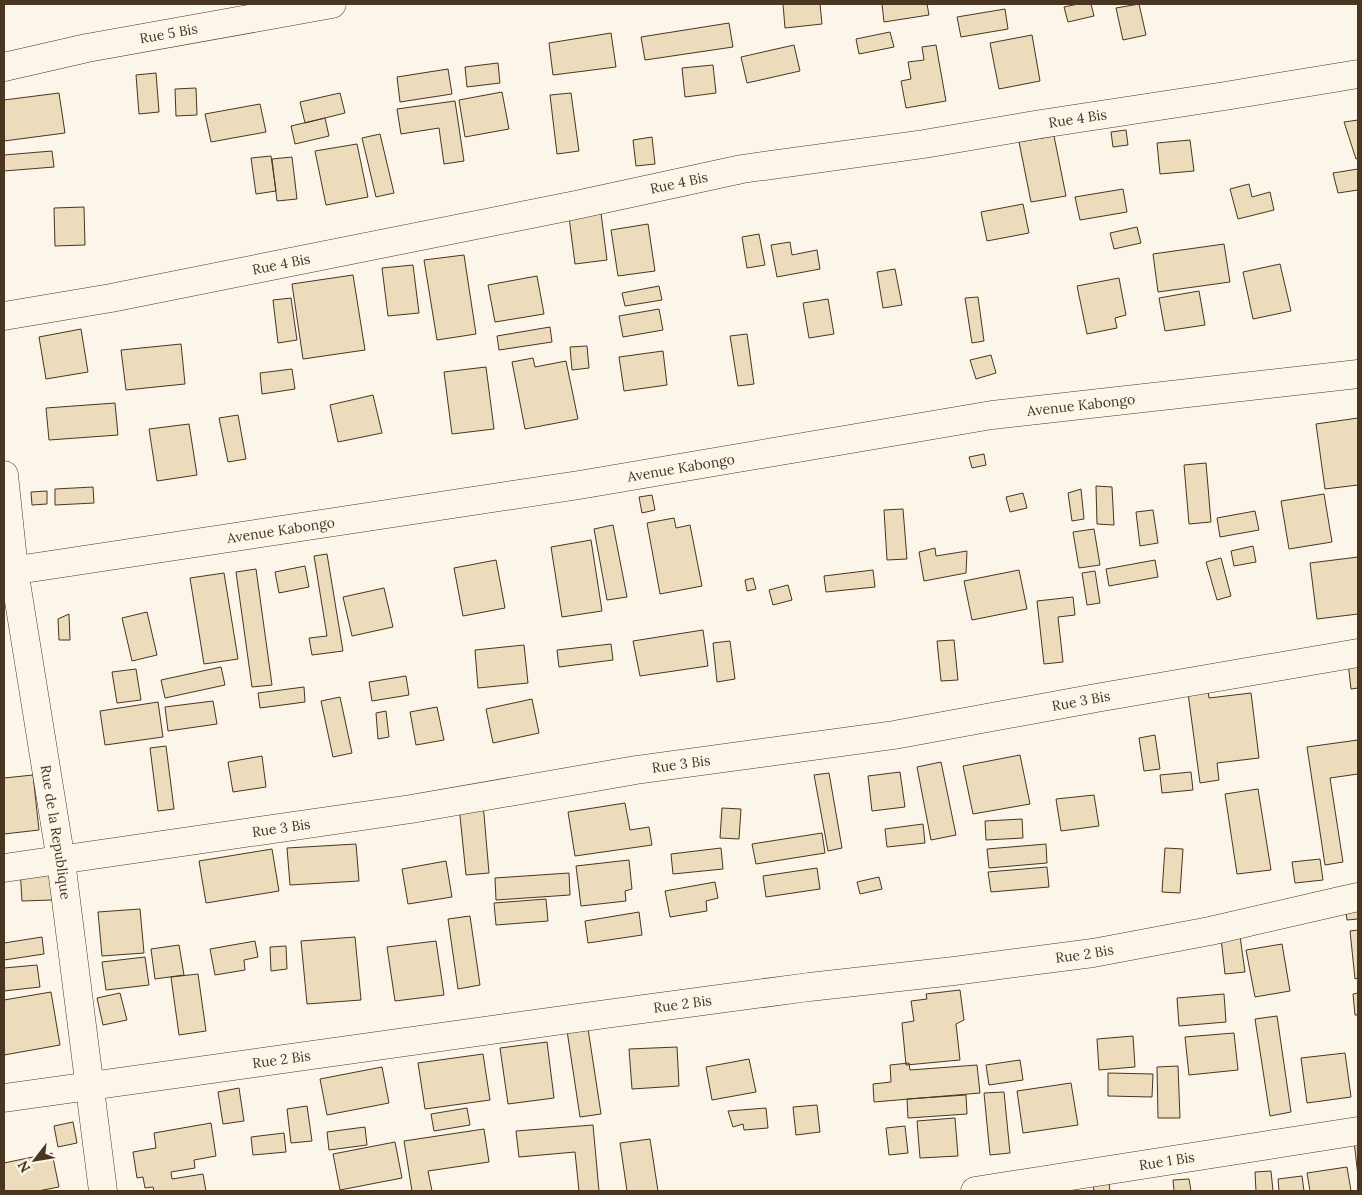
<svg xmlns="http://www.w3.org/2000/svg" width="1362" height="1195" font-family="Lora,serif">
<style>
.building{fill:#ecdcbc;stroke:#4a3520}
.lines{fill:none;stroke-linecap:round;stroke-linejoin:round}
.minor-casing{stroke:#4a3520;stroke-width:29}
.minor{stroke:#fbf6e9;stroke-width:28}
.labels{text-anchor:middle;dominant-baseline:central;stroke-width:4;stroke-linejoin:round;paint-order:stroke}
.street-label{font-size:14px;fill:#4a3520;stroke:#fbf6e9}
</style>
<rect width="100%" height="100%" fill="#fbf6e9"/>
<path class="building" d="M783,4H820L822,24L785,28Z
M882,4H927L929,15L884,22Z
M1078,4H1091L1094,16L1068,22L1064,7Z
M1139,4L1146,35L1123,40L1116,8Z
M1005,9L1008,29L961,37L957,17Z
M729,23L733,47L645,60L641,37Z
M890,32L894,47L859,54L856,39Z
M611,33L616,67L553,75L549,43Z
M1032,35L1040,81L999,89L990,43Z
M794,45L800,71L747,83L741,57Z
M936,45L946,101L906,108L901,81L911,79L908,62L924,60L922,47Z
M498,63L500,83L467,87L465,67Z
M713,65L716,93L685,97L682,68Z
M448,69L452,94L400,102L397,77Z
M156,73L159,112L139,114L136,75Z
M196,88L197,115L176,116L175,89Z
M502,92L509,129L465,137L459,100Z
M59,93L65,133L4,141V100Z
M340,93L345,113L305,123L300,102Z
M571,93L579,151L557,154L550,95Z
M455,101L464,161L444,164L439,128L401,134L397,109Z
M260,104L266,132L211,142L205,114Z
M325,118L329,136L295,144L291,126Z
M1358,120V158L1356,159L1344,122Z
M1126,130L1128,145L1113,147L1111,132Z
M380,134L394,193L376,197L362,138Z
M1054,136L1066,196L1031,202L1019,142Z
M652,137L655,164L636,166L633,140Z
M1190,140L1194,171L1160,174L1157,143Z
M357,144L368,197L326,205L315,151Z
M52,151L54,167L4,171V155Z
M271,156L276,191L256,194L251,158Z
M292,157L297,199L277,201L272,159Z
M1358,169V190L1338,193L1333,173Z
M1249,184L1252,197L1270,192L1274,210L1238,219L1230,189Z
M1123,189L1127,212L1080,220L1075,197Z
M1023,204L1029,233L987,241L981,212Z
M84,207L85,245L55,246L54,208Z
M601,213L607,260L575,264L569,217Z
M648,224L655,271L618,276L611,230Z
M1137,227L1141,243L1114,249L1110,233Z
M759,234L765,265L747,268L742,237Z
M790,242L792,255L817,250L820,269L777,277L771,245Z
M1224,244L1230,282L1158,292L1153,254Z
M464,255L476,334L437,340L424,260Z
M1280,264L1291,311L1253,319L1243,272Z
M413,265L419,313L388,316L382,268Z
M895,269L902,305L883,308L877,272Z
M353,275L365,350L303,359L292,284Z
M537,276L544,314L495,322L488,285Z
M1119,278L1126,315L1115,318L1117,328L1087,334L1077,286Z
M659,286L662,300L625,306L622,293Z
M1199,291L1205,325L1165,331L1159,298Z
M978,297L984,341L972,343L965,298Z
M291,298L297,340L278,343L273,300Z
M828,299L834,334L809,338L803,303Z
M659,309L663,330L623,337L619,316Z
M550,327L552,342L499,350L497,336Z
M81,329L88,372L46,379L39,337Z
M747,334L754,384L738,386L730,336Z
M181,344L185,384L126,390L121,350Z
M587,346L589,368L572,370L570,347Z
M663,351L667,385L624,391L619,357Z
M991,355L996,373L976,379L970,360Z
M533,358L535,367L566,361L578,419L525,429L512,362Z
M486,367L494,429L452,434L444,372Z
M292,369L295,389L262,394L260,373Z
M373,395L382,433L338,442L330,405Z
M115,403L118,435L49,440L46,408Z
M238,415L246,459L228,462L219,418Z
M1358,418V485L1325,489L1316,424Z
M189,424L197,475L157,481L149,429Z
M984,454L986,465L972,468L969,457Z
M1206,463L1211,522L1189,524L1184,465Z
M1096,486L1112,487L1114,525L1097,524Z
M93,487L94,503L55,505V489Z
M1081,489L1084,519L1072,521L1068,493Z
M47,491V504L32,505L31,492Z
M1023,493L1027,508L1010,512L1006,497Z
M1324,494L1332,542L1289,549L1281,501Z
M652,495L655,510L642,513L639,497Z
M903,509L907,559L887,560L884,510Z
M1153,510L1158,543L1140,546L1136,512Z
M1255,511L1259,530L1220,537L1217,518Z
M674,518L676,528L690,525L702,586L660,594L647,523Z
M613,525L627,597L607,600L594,529Z
M1094,529L1100,565L1079,568L1073,532Z
M591,540L602,611L562,617L551,547Z
M1253,546L1256,562L1234,566L1231,551Z
M935,548L936,556L967,551L966,573L924,581L919,552Z
M327,554L343,651L312,655L309,638L327,636L314,556Z
M1358,557V614L1317,619L1310,563Z
M1221,558L1231,596L1217,600L1206,562Z
M496,560L505,608L463,616L454,568Z
M1155,560L1158,577L1109,586L1106,569Z
M305,566L309,587L279,593L275,572Z
M256,569L272,685L252,687L236,572Z
M873,570L875,587L826,592L824,576Z
M1019,570L1027,609L972,620L964,581Z
M1095,571L1100,603L1087,605L1082,573Z
M224,573L238,659L204,664L190,578Z
M753,578L756,589L747,591L745,580Z
M788,585L792,600L773,605L769,590Z
M384,588L393,627L352,636L343,597Z
M1073,597L1075,615L1058,617L1063,662L1044,664L1037,601Z
M147,612L157,655L132,661L122,618Z
M69,614L70,640H59L58,619Z
M703,630L708,666L640,676L633,641Z
M954,640L958,680L941,681L937,641Z
M730,641L735,679L717,682L713,643Z
M611,644L613,660L559,667L557,650Z
M524,645L528,683L478,688L475,650Z
M1358,661V688L1351,689L1348,662Z
M221,667L225,685L165,698L161,680Z
M136,669L141,700L117,703L112,672Z
M406,676L409,695L372,701L369,682Z
M304,687L305,702L260,708L258,693Z
M1208,691L1209,698L1251,693L1259,758L1217,763L1219,780L1200,783L1188,693Z
M340,697L352,753L333,757L321,701Z
M532,699L539,733L493,743L486,709Z
M213,701L217,724L168,731L165,707Z
M158,702L163,737L105,745L100,711Z
M437,707L444,740L416,745L410,712Z
M386,711L389,737L378,739L376,713Z
M1155,735L1160,769L1144,771L1139,738Z
M1358,740V774L1330,778L1343,862L1325,865L1307,747Z
M166,746L174,809L158,811L150,748Z
M1020,755L1030,804L973,814L963,766Z
M262,756L266,787L233,792L228,762Z
M941,762L956,835L931,840L917,767Z
M900,772L905,807L872,811L868,776Z
M1191,772L1193,790L1162,793L1160,775Z
M829,773L842,848L828,851L814,775Z
M33,775L39,830L4,834V778Z
M1258,789L1271,870L1237,874L1225,794Z
M1094,795L1099,826L1061,831L1056,799Z
M483,803L489,873L466,875L459,806Z
M625,803L630,830L649,827L652,845L575,856L568,812Z
M722,808L741,809L739,839L720,838Z
M1022,819L1023,838L986,840L985,821Z
M923,824L925,843L887,847L885,829Z
M822,833L825,853L756,864L752,844Z
M356,844L359,881L290,885L287,848Z
M1046,844L1047,863L989,868L987,849Z
M721,848L723,869L673,874L671,854Z
M1165,848L1183,849L1180,893L1162,892Z
M272,849L279,891L206,903L199,861Z
M1320,859L1323,880L1295,883L1292,862Z
M629,860L632,889L625,891L626,901L581,906L576,866Z
M446,861L452,897L408,904L402,869Z
M50,867L52,900L22,901L20,868Z
M1047,867L1049,887L991,892L988,872Z
M817,868L820,889L766,897L763,876Z
M569,873L570,895L496,900L495,878Z
M879,877L882,889L860,894L857,882Z
M715,882L718,898L706,901L707,911L670,917L665,891Z
M546,899L548,921L496,925L494,903Z
M1358,906V919L1347,920L1345,907Z
M140,909L144,953L102,956L98,912Z
M639,912L642,935L588,943L585,921Z
M470,916L480,985L458,989L448,919Z
M1358,930V978L1355,979L1350,931Z
M1240,936L1245,972L1225,974L1221,938Z
M42,937L44,954L4,960V943Z
M355,937L361,1000L307,1004L301,941Z
M255,941L258,957L244,960L245,970L215,975L210,949Z
M436,941L444,995L395,1001L387,947Z
M1282,944L1290,991L1255,997L1246,950Z
M179,945L184,975L155,979L151,949Z
M286,946L287,969L271,971L270,947Z
M145,957L149,985L106,990L102,962Z
M37,965L40,987L4,991V968Z
M198,974L206,1031L179,1035L171,977Z
M960,990L964,1020L956,1024L960,1060L906,1065L902,1023L914,1021L911,1001L927,999L926,994Z
M51,992L60,1045L4,1055V1000Z
M120,993L127,1020L103,1025L97,998Z
M1358,993V1015H1355L1353,994Z
M1224,994L1226,1022L1179,1026L1177,998Z
M1277,1016L1291,1112L1270,1116L1255,1019Z
M587,1022L601,1114L580,1117L566,1024Z
M1234,1033L1238,1070L1189,1075L1185,1037Z
M1133,1036L1135,1067L1099,1070L1097,1039Z
M547,1042L554,1098L508,1104L500,1048Z
M677,1047L679,1086L632,1089L629,1049Z
M1345,1053L1351,1097L1307,1103L1301,1058Z
M483,1054L490,1100L425,1109L418,1063Z
M749,1059L756,1092L712,1100L706,1067Z
M1020,1060L1023,1080L989,1085L986,1065Z
M909,1063L910,1070L977,1065L980,1093L874,1102L873,1084L891,1082L890,1065Z
M1178,1066L1180,1118H1158L1157,1067Z
M382,1067L389,1103L327,1115L320,1079Z
M1108,1073L1153,1074L1152,1097L1108,1096Z
M1071,1083L1078,1125L1023,1133L1017,1091Z
M239,1088L244,1121L223,1124L218,1092Z
M1004,1092L1010,1153L990,1155L984,1093Z
M966,1095L967,1114L908,1118L907,1099Z
M817,1105L820,1132L796,1135L793,1107Z
M307,1106L312,1141L291,1143L287,1109Z
M467,1108L470,1125L434,1131L431,1114Z
M766,1108L768,1128L744,1130L743,1124L733,1127L728,1111Z
M955,1118L958,1156L920,1158L917,1121Z
M73,1122L77,1143L58,1147L54,1126Z
M211,1123L216,1156L194,1160L195,1168L171,1172L172,1179L203,1174L206,1191H154L153,1187L145,1188L143,1177L137,1178L133,1152L156,1148L154,1133Z
M593,1125L599,1191H579L575,1152L519,1157L516,1131Z
M905,1126L908,1153L889,1155L886,1128Z
M365,1127L367,1145L329,1150L327,1132Z
M484,1129L489,1162L428,1171L432,1191H412L404,1141Z
M284,1133L286,1152L253,1155L251,1137Z
M650,1139L658,1191H627L620,1143Z
M1358,1140V1176L1354,1141Z
M395,1142L402,1178L340,1190L333,1154Z
M52,1153L59,1187L38,1191H4V1163Z
M1347,1167L1351,1191H1310L1307,1173Z
M1271,1171L1273,1191H1256L1255,1172Z
M1302,1176L1304,1191H1279L1278,1179Z
M1189,1179L1191,1191H1174L1173,1180Z
M1109,1183L1110,1191H1094L1093,1185Z"/>
<g class="lines">
<g class="minor-casing">
<g id="minor">
<path id="s1" d="M4,67L87,48L332,4"/>
<path id="s2" d="M4,316L111,298L576,205L742,169L924,144L1041,124L1225,96L1358,74"/>
<path id="s3" d="M4,475L14,570L61,861L103,1191"/>
<path id="s4" d="M4,572L579,485L992,415L1358,374"/>
<path id="s5" d="M4,868L411,809L636,770L894,735L1096,698L1358,653"/>
<path id="s6" d="M4,1098L606,1014L809,987L954,971L1093,953L1210,931L1340,901L1358,897"/>
<path id="s7" d="M975,1191L1358,1131"/>
</g>
</g>
<use href="#minor" class="minor"/>
</g>
<g class="labels">
<g class="street-label">
<text stroke="none"><textPath href="#s1" startOffset="168">Rue 5 Bis</textPath></text>
<text stroke="none"><textPath href="#s2" startOffset="1092">Rue 4 Bis</textPath></text>
<text stroke="none"><textPath href="#s2" startOffset="688">Rue 4 Bis</textPath></text>
<text stroke="none"><textPath href="#s2" startOffset="282">Rue 4 Bis</textPath></text>
<text stroke="none"><textPath href="#s4" startOffset="1090">Avenue Kabongo</textPath></text>
<text stroke="none"><textPath href="#s4" startOffset="685">Avenue Kabongo</textPath></text>
<text stroke="none"><textPath href="#s4" startOffset="280">Avenue Kabongo</textPath></text>
<text stroke="none"><textPath href="#s5" startOffset="1090">Rue 3 Bis</textPath></text>
<text stroke="none"><textPath href="#s5" startOffset="685">Rue 3 Bis</textPath></text>
<text stroke="none"><textPath href="#s5" startOffset="280">Rue 3 Bis</textPath></text>
<text stroke="none"><textPath href="#s3" startOffset="361">Rue de la Republique</textPath></text>
<text stroke="none"><textPath href="#s6" startOffset="1090">Rue 2 Bis</textPath></text>
<text stroke="none"><textPath href="#s6" startOffset="685">Rue 2 Bis</textPath></text>
<text stroke="none"><textPath href="#s6" startOffset="280">Rue 2 Bis</textPath></text>
<text stroke="none"><textPath href="#s7" startOffset="194">Rue 1 Bis</textPath></text>
</g>
</g>
<rect width="1362" height="1195" fill="none" stroke="#4a3520" stroke-width="10"/>
<g transform="translate(35 1160) rotate(239)" stroke="#fbf6e9" stroke-width="4" paint-order="stroke">
<path d="M0-4L9 19L0 12L-9 19Z" fill="#4a3520"/>
<text y="-8" font-size="14" font-weight="bold" text-anchor="middle" fill="#4a3520">N</text>
</g>
</svg>
